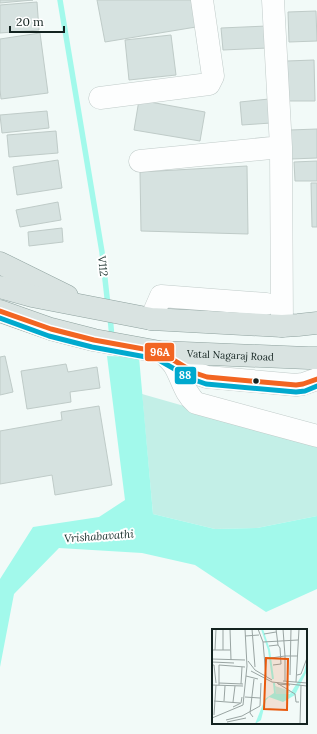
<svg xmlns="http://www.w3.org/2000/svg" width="317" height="734" font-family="Lora,serif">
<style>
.green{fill:#c3efe7}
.water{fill:#a2f9eb}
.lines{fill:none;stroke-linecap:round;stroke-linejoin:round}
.stream{stroke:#a2f9eb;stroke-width:5.5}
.building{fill:#d6e2e0;stroke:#bfcbc8}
.minor-casing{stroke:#c0cbc9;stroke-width:23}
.major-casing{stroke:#8ea19e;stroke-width:23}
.minor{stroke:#fdfefe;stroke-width:22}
.major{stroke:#d9e3e1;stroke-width:22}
.bus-1-casing{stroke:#fff;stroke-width:8}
.bus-2-casing{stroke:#fff;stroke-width:8}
.bus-1{stroke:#f26522;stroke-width:5}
.bus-2{stroke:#00a9ce;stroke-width:5}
.bus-dot{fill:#132320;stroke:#fff;stroke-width:1.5}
.labels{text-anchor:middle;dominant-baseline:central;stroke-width:4;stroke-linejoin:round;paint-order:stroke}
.street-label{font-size:10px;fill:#132320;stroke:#fff}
.water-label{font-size:11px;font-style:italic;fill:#1a302c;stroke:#fff}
.inset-river{fill:none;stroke:#a2f9eb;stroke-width:2}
.inset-road{fill:none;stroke:#99a4a2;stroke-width:1}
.view{fill:#e8590c;fill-opacity:0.15;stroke:#e8590c;stroke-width:2}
.inset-edge{fill:none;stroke:#132320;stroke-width:2}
.line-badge{stroke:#fff;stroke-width:1.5}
.badge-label{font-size:11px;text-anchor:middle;font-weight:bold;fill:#fff}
</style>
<rect width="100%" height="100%" fill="#f2faf8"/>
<path class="green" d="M142,394L317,444V516L257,528L215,529L153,514Z"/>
<path class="water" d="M107,356L139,357L153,514L215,529L257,528L317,516V589L266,612L195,565L142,553L59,548L14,594L0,667V579L33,527L99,517L125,500Z"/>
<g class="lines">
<path class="stream" d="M60,0L102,252L108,306
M110,316L112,338"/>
</g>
<path class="building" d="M0,0H33L0,3Z
M97,0H197L202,26L105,42Z
M37,2L39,30L0,33V5Z
M316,11L317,41L289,42L288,12Z
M267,26L268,48L223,50L221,28Z
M40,33L48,93L1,99L0,90V39Z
M171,35L176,75L129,80L125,40Z
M314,60L315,101H289L287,61Z
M269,99L271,123L242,125L240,102Z
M139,100L205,112L200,141L134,130Z
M47,111L49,128L2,133L0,115Z
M317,129V158L291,159L290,130Z
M56,131L58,153L9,157L7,135Z
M58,160L62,188L17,195L13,167Z
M317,161V181H295L294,162Z
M247,166L248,234L141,231L140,172Z
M311,183H317V227H312Z
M58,202L61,220L20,227L16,210Z
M62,228L63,242L29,246L28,232Z
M5,356L13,392L0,395V357Z
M66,364L68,372L97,367L100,388L70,392L71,402L27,409L21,371Z
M99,406L112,485L55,495L52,475L0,484V431L62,420L61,412Z"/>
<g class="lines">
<g class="minor-casing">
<path id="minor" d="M273,0L281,147L282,326
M100,98L209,84L213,76L202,0
M140,161L281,147
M151,319L161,296L266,304
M165,355C168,358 171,361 174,365C182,378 184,393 196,403L317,436
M169,357L195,373L207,377L296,385L303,384L317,379"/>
</g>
<g class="major-casing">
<g id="major">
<path d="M0,263L67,296"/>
<path d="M0,287L32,296L151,319L282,326L298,325L317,323"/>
<path id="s1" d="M0,311L51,329L94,340L160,352L308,358H317"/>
</g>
</g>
<use href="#minor" class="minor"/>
<use href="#major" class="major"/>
<g class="bus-1-casing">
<path id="bus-1" d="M0,311L51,329L94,340L160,352L195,373L207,377L296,385L303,384L317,379"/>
</g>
<g class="bus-2-casing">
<path id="bus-2" d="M0,318L49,336L92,347L157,359L192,379L206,384L296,392L305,391L317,386"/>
</g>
<use href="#bus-1" class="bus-1"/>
<use href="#bus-2" class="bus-2"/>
</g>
<circle class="bus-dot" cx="256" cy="381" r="3.5"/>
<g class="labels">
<g class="street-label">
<text stroke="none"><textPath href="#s1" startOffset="236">Vatal Nagaraj Road</textPath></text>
</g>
<g class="water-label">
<text transform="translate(103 266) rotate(83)">V112</text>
<text transform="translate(99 536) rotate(-4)">Vrishabavathi</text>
</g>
</g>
<g transform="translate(212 629)">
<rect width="95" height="95" fill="#f2faf8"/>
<path d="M63,57L78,62L80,63L71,67L64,65Z" fill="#c3efe7"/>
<path d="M95,31V42L83,66L71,73L57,68L54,71L49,91L43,95L53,70L62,64L61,54H63L64,65H78L92,43Z" fill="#a2f9eb"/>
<path class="inset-river" d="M50,0L57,21L61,50"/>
<path class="inset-road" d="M11,0V21M18,0L19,31M40,0L43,38M46,0L51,13L54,48M64,0L66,16M71,0L73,27H85M52,5L64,3M33,7L47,6M51,13L86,11M57,17L66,16L68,19L69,35L61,36M0,21H18M3,21L4,0M59,29L73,27V52M0,30L33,31M36,32L43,41L60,51M0,33L22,34M0,36H2L4,54M39,42L60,53L95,57M78,46L79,0M85,46L89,45L95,29M34,47L46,50M71,52L95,54M84,53L87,0M7,54L31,55M65,54L83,65L84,73H87M29,55L30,38M66,55L78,56M0,56L31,57M7,56V36L33,38M33,68L48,69M2,72L28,74M12,72L13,57M21,73L23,57M21,78L29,74L30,68M2,86L4,56M41,88L38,84L42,50M0,89L31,76L35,37L33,0M14,91L30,87L48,77L49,54M15,93L34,89M88,95L89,56"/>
<path class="view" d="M54,29L76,30L75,81L52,80Z"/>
<rect width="95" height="95" class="inset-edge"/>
</g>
<g class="line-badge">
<rect x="144" y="342" width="31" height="20" rx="4" fill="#f26522"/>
<rect x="174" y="366" width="23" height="19" rx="4" fill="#00a9ce"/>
</g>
<g class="badge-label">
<text x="160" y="356">96A</text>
<text x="185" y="379">88</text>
</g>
<path d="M10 26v6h54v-6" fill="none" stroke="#132320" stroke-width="2"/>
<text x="16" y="26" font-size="12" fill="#132320" stroke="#ffffff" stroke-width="3" paint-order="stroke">20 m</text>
</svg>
